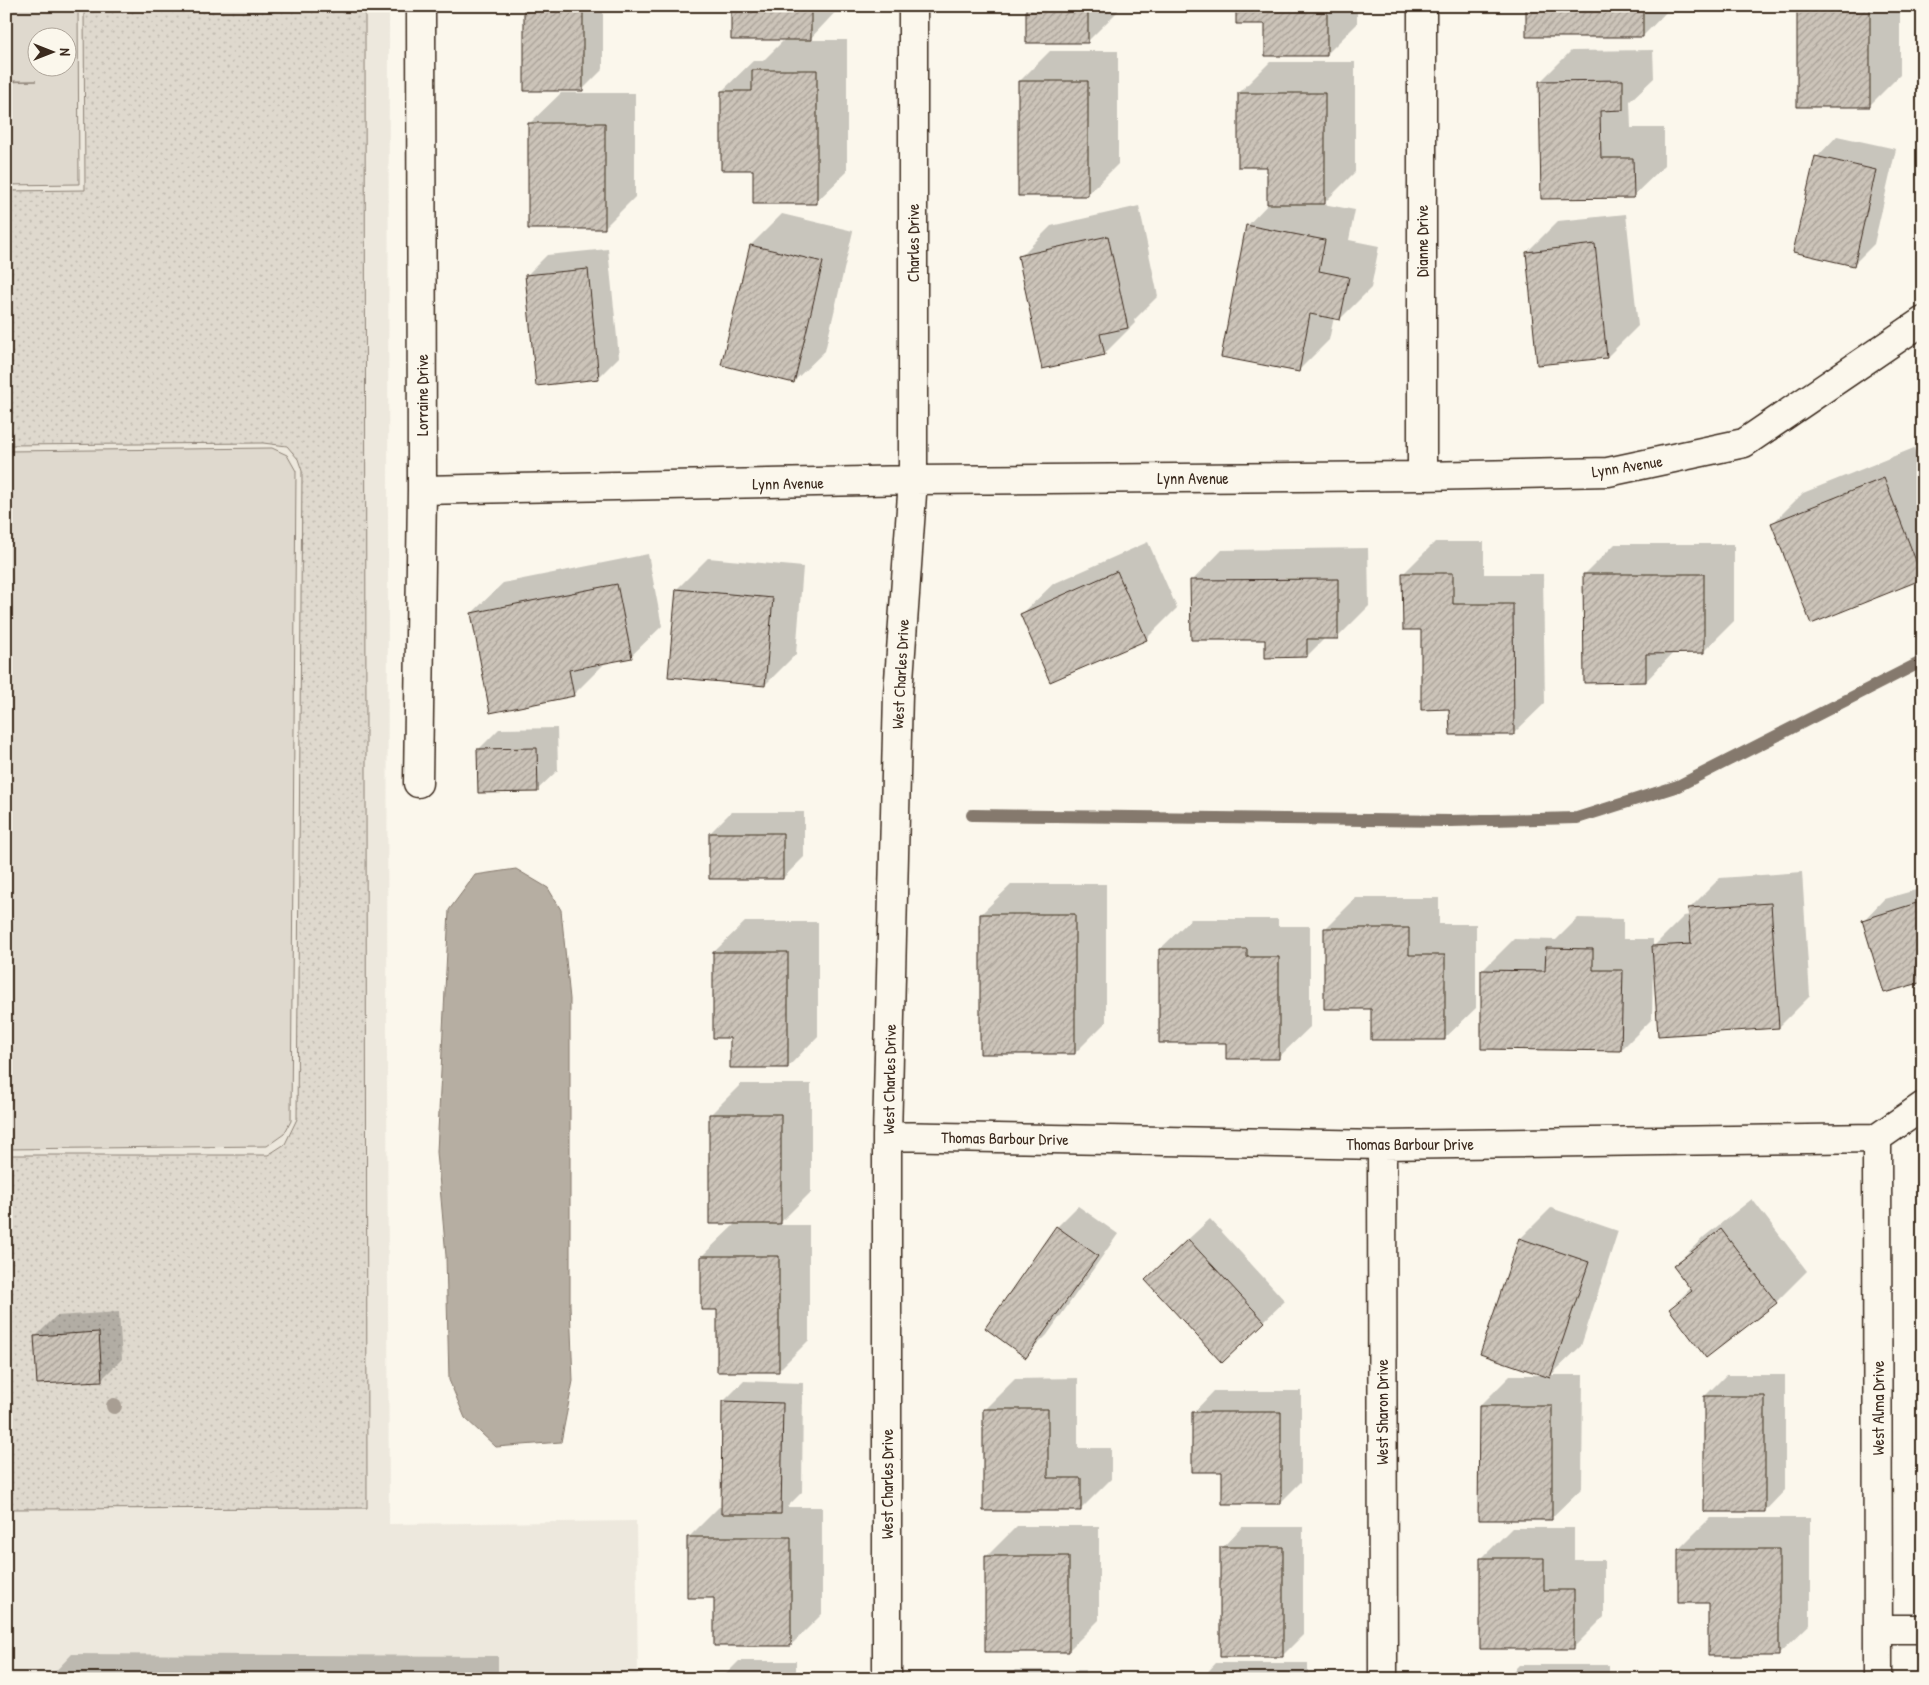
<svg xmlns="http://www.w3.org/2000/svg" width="1929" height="1685" viewBox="0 0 1929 1685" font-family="'Patrick Hand',sans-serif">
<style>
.built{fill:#ede8dd;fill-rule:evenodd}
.grass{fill:url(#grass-dots);stroke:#8d8276}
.garden{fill:#dfd9ce;stroke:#8d8276;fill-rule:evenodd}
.water{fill:#b6aea2;stroke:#85796d}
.shadow{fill:#0003}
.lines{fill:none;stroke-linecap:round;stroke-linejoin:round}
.stream{stroke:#85796d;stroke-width:12}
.building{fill:url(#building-hatch);stroke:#3b2a1e}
.minor-casing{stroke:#3b2a1e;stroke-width:31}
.minor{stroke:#fbf7ec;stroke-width:28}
.tree{fill:#a89e93}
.labels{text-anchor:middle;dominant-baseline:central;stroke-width:4;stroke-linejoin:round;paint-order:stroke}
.street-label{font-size:16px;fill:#3b2a1e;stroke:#fbf7ec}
</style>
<defs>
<pattern id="grass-dots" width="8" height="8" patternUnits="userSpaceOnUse" patternTransform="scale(1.25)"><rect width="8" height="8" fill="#dfd9ce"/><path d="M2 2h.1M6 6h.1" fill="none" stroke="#c0bab0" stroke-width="1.8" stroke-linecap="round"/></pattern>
<pattern id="building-hatch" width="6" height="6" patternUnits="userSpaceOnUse" patternTransform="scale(1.25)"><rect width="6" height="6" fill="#ccc4b9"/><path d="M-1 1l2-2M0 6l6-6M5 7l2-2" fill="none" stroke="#a79f96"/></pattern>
</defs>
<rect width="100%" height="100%" fill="#fbf7ec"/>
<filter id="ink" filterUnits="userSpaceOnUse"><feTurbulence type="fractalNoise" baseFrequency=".02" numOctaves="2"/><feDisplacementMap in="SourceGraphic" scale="10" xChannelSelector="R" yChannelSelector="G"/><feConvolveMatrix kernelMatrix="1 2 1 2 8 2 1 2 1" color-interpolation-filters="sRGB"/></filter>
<g filter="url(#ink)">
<path class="built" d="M6,6H389L387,1066L389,1524L636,1521L638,1679H6ZM38,38H68V68H38Z"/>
<path class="grass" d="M84,6H365L367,1508L6,1509V1155H268L285,1144L297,1119L302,471L298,459L287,446L263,443L6,445V191L85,190Z"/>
<path class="garden" d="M6,6H78L79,184L6,185V82L36,81H6ZM38,38H68V68H38Z
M272,448L287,455L296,471L291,1121L284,1134L267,1146L6,1149V451Z"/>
<path class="water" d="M516,869L548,888L561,910L570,999V1305L573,1381L561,1442L496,1447L465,1418L449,1380L446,1256L437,1152L449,910L475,875Z"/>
<path class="shadow" d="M525,6H603V69L582,90Z
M732,6H841L809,40H847V172L816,202L755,169L722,91L753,61H763L785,39Z
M1027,6H1118V11L1087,42Z
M1237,6H1357V24L1326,55Z
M1528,6H1672L1643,36Z
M1798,6H1900V75L1869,106Z
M1653,50L1654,78L1630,101L1631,128H1664V166L1633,196L1542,198L1540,82L1571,51Z
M1050,51H1118V164L1087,195L1019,82Z
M1270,62H1355V172L1323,204L1355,210L1349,240L1379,246L1371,288L1340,319L1334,317L1329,340L1298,371L1247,226L1270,202L1268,166L1239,93Z
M561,93H635V197L604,228L530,123Z
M1837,136L1896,149L1874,244L1853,265L1817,157Z
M1139,206L1158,296L1134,320L1135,323L1104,354L1020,257L1051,226Z
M782,214L853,231L825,351L794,381L723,364L751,245Z
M1626,214L1638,326L1607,357L1527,252L1558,221Z
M608,249L619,357L598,378L526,276L547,255Z
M1914,448L1923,469V578L1811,623L1772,524L1803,493Z
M1148,542L1177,608L1146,639L1022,614L1053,584Z
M1435,542H1484V574H1543L1545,703L1514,733L1451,708L1404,573Z
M1615,544H1734V621L1703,652H1674L1646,681L1584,575Z
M1368,548L1369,606L1338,637L1325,638L1307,656L1267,638L1192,581L1222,550Z
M648,554L662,626L631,656L604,662V664L573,695L472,613L503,583Z
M708,558L803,567L796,654L765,685L677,589Z
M557,728L558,770L537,790L478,750L499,729Z
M731,812H804V857L783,878L710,833Z
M1802,872L1810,996L1779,1027L1653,963L1652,1019L1621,1050L1483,970L1514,939L1556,940L1578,918L1623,919V939H1653V947L1684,916L1690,915V908L1720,878Z
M1012,884H1106V1022L1075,1053L981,914Z
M1923,888V980L1864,920L1884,899Z
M1356,898H1439V924H1476V1008L1445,1038L1372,1008L1325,929Z
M1191,919H1278V926H1310V1027L1279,1057L1227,1041L1160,949Z
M745,922H818V1036L788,1067L731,1037L714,952Z
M741,1084H811V1192L778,1225H809V1340L778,1371L718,1309L702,1256L736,1223L710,1115Z
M1752,1199L1807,1271L1776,1302L1706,1356L1670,1309L1691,1288L1674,1266L1705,1236Z
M1078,1206L1118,1234L1047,1335L1026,1356L987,1328L1057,1227Z
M1551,1208L1618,1231L1581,1346L1551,1375H1583L1582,1488L1551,1518L1480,1406L1511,1375H1546L1520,1239Z
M1210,1219L1285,1301L1222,1361L1167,1259Z
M119,1312L122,1359L101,1380L35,1337L56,1316Z
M1726,1375H1785V1490L1765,1511L1705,1396Z
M1078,1378V1448H1111V1479L1080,1510H984V1410L1015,1379Z
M744,1381L803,1383L802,1492L787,1507H822V1614L791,1645L715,1597L688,1538L719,1507H722L723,1402Z
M1214,1391H1301V1482L1280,1503L1224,1471L1194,1412Z
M1710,1518H1810V1624L1779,1654L1679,1549Z
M1017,1526H1099V1620L1068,1651L986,1557Z
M1242,1527H1303V1635L1282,1656L1222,1548Z
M1512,1528H1574V1560H1604V1617L1573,1648L1481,1559Z
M72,1654L498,1656V1679H48Z
M739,1661H796V1679H721Z
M1216,1663H1308V1679H1201Z
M1519,1665H1609V1679H1505Z
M1015,1670H1085V1679H1006Z"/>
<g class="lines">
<path class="stream" d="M972,815L1450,821L1577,818L1678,786L1923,661"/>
</g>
<path class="building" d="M524,6H583V91H524Z
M731,6H811V40H731Z
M1026,6H1088V43H1026Z
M1236,6H1327V56H1265V24H1236Z
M1526,6H1643V37H1526Z
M1797,6H1870V107H1797Z
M752,70H817V204H753V170H721V91H752Z
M1623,80V110L1600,111L1601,158H1633L1634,198L1541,199L1539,81Z
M1018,81H1088V196H1018Z
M1238,93H1325V204H1267V167H1238Z
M528,123H605V229H528Z
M1815,156L1876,170L1854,266L1793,252Z
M1246,225L1325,240L1319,271L1349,277L1340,320L1310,314L1299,372L1221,357Z
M1108,236L1128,328L1100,334L1105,355L1042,369L1018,256Z
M1595,244L1607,358L1537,365L1526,252Z
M750,245L823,262L794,383L721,365Z
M588,269L599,379L536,386L525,275Z
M1884,478L1923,579L1811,624L1771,523Z
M1117,571L1147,640L1050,682L1020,614Z
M1402,573H1453V604H1513L1514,735H1450L1449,709L1421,710V630H1403Z
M1583,574H1704V653L1646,654V682L1584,683Z
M1338,579V639H1307V657L1265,658V640H1191L1190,580Z
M617,584L632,658L569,670L574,696L490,713L471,613Z
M676,589L773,598L765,686L668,677Z
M537,748L538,792L478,793L477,749Z
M709,833H783V879H709Z
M1923,901V982L1884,993L1862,920Z
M1771,903L1779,1028L1658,1036L1652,946L1691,944L1688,908Z
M980,914H1075V1054H980Z
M1324,928H1409V955H1445V1040H1371V1009H1324Z
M1546,948L1593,949V970H1623L1621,1051L1481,1049V970L1545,971Z
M1159,949H1247V957H1279V1059H1226V1043H1159Z
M713,952H788V1068H730V1038H713Z
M709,1114H781V1224H709Z
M1056,1226L1098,1256L1026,1358L985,1328Z
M1721,1229L1777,1303L1706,1358L1669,1309L1692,1291L1673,1266Z
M1519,1238L1589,1262L1550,1378L1480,1354Z
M1188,1239L1265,1322L1222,1363L1145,1280Z
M701,1256H779V1372H717V1310H701Z
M99,1332L102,1381L37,1384L34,1336Z
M1704,1396H1765V1512H1704Z
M722,1401L783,1403L781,1514H721Z
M1479,1406H1552V1520H1478Z
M983,1409H1048V1478H1081V1511H983Z
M1192,1412H1281V1504H1222V1472H1192Z
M687,1537H791V1646H714V1598H687Z
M1220,1547H1283V1657H1220Z
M1678,1549H1779V1656H1708V1603H1678Z
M985,1556H1069V1652H985Z
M1480,1558H1544V1590H1574V1649H1480Z"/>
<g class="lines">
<defs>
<path id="minor" d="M1422,476V6
M422,490L913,480L1422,476L1608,472L1744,443L1923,321
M418,783L422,490L421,6
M887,1136L1382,1145L1877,1138L1923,1106
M1877,1138L1878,1679
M1382,1145L1383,1679
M1878,1629H1923
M887,1679V1136L898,694L913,480V6"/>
</defs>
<use href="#minor" class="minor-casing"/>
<use href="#minor" class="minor"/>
</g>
<circle class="tree" cx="114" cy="1406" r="8"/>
</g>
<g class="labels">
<g class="street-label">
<text transform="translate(1422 241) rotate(-90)">Dianne Drive</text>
<text transform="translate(913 243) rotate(-90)">Charles Drive</text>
<text transform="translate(422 395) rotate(-90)">Lorraine Drive</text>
<text transform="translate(1627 466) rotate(-9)">Lynn Avenue</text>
<text x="1193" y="478">Lynn Avenue</text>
<text transform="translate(788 483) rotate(-1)">Lynn Avenue</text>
<text transform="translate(900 674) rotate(-87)">West Charles Drive</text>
<text transform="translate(889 1079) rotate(-89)">West Charles Drive</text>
<text transform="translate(1005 1138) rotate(1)">Thomas Barbour Drive</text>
<text x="1410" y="1144">Thomas Barbour Drive</text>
<text transform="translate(1878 1408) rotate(-90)">West Alma Drive</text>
<text transform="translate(1382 1412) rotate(-90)">West Sharon Drive</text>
<text transform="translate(887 1484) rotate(-90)">West Charles Drive</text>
</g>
</g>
<rect width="1929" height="1685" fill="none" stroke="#fbf7ec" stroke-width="25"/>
<rect x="12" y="12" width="1904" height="1660" fill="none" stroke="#3b2a1e" stroke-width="2" filter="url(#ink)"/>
<g transform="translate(52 52) rotate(90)"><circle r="24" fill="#fbf7ec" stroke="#aea59a"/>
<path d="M0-4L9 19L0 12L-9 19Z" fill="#3b2a1e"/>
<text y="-8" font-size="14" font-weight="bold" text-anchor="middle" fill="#3b2a1e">N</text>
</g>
</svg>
